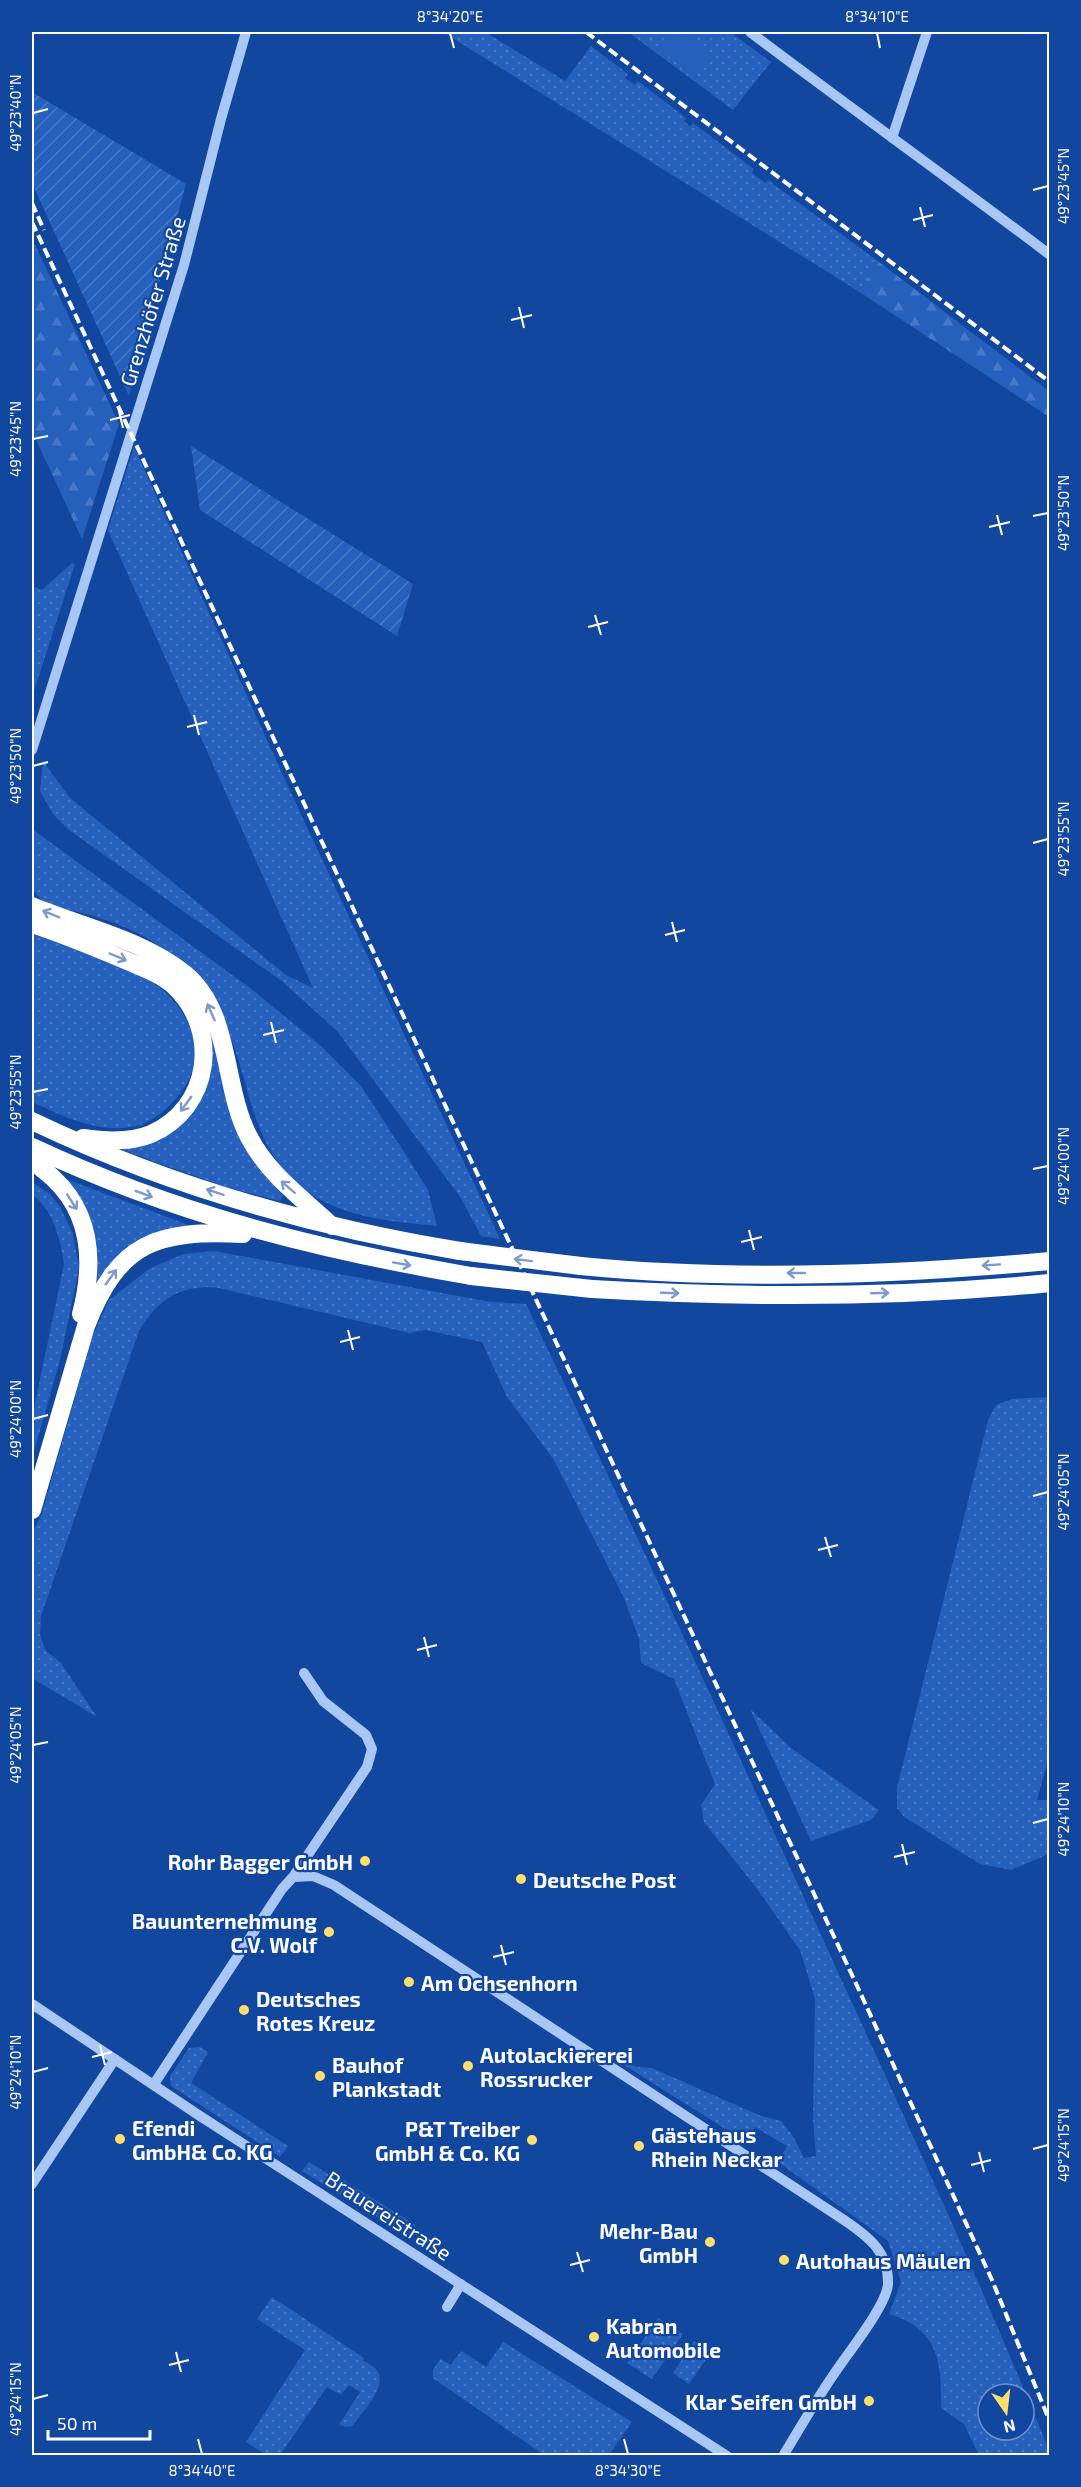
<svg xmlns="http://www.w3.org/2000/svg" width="1081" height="2487" viewBox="0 0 1081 2487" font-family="'Exo 2',sans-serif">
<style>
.grass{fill:url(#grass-dots);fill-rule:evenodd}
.forest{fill:url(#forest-firs)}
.garden{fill:url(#garden-furrows)}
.pitch{fill:#2560bd}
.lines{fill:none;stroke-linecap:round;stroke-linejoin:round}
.minor{stroke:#a9c7f5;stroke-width:10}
.highway{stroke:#fff;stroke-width:18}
.rail{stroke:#fff;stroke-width:4;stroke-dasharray:10 4.5;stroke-linecap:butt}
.highway-bridge{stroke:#fff;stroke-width:18}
.oneway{stroke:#7d9aca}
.ticks{fill:none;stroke:#fff;stroke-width:2}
.poi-dot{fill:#ffde6d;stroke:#12479f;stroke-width:2}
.labels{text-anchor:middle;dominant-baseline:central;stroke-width:4.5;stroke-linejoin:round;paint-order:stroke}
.street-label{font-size:21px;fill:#fff;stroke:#12479f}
.poi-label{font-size:21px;font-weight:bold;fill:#fff;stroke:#12479f;text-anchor:start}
.neatline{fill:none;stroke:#fff;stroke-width:2}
.ticks-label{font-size:15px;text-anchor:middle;fill:#fff}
</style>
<defs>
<pattern id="grass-dots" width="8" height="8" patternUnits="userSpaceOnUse" patternTransform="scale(1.5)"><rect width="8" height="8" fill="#2560bd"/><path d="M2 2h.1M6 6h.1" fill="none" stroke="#4678c7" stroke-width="1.8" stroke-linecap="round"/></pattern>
<pattern id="forest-firs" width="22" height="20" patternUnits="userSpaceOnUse" patternTransform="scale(1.5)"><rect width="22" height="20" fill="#2560bd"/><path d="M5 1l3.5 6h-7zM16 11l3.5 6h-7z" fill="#4678c7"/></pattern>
<pattern id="garden-furrows" width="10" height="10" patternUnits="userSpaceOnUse" patternTransform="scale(1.5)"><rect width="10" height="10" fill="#2560bd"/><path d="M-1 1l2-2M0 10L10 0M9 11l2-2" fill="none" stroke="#4678c7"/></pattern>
</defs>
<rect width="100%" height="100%" fill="#12479f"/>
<path class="grass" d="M443,32H485L565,81L591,46L628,74L625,78L635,85L638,81L686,118L684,121L690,126L693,123L754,169L752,173L765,183L768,180L879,262L858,291Z
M628,32H730L771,62L733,110Z
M134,447L291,793L500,1239L481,1236L461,1198L337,1031L283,982L69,830L53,814L40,791L43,761L70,798L286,975L313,988L108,530Z
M72,563L75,564L32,697V599L35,587L42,590Z
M32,829L250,988L321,1046L361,1086L406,1155L428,1190L437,1226C397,1222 346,1218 311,1194C251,1154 252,1087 227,1028C223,1018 174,958 164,950C143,932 109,920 82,913C71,910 58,908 47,903C41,901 35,893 32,888Z
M32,913C74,929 157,954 187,987C219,1024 217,1081 234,1124C246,1151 264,1174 283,1196L280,1201L226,1187L119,1149L120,1146C137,1143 153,1141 167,1131C219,1096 220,1020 174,980C141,952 73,934 32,918Z
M32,930C57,941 82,951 107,962C127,970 151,978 167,994C201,1028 206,1071 170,1105C160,1115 146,1125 131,1127C96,1133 63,1116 32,1102Z
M66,1179L186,1224L188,1227L95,1285Z
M32,1182L50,1194L60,1207L73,1234L79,1268L60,1360L32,1458V1418L64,1264C60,1237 54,1212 32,1194Z
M214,1251L491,1302L526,1304C633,1525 735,1747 837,1970C910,2129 983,2288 1049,2450V2455H979L964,2424L941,2408C942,2362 938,2328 889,2314L901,2282L888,2241L778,2162L787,2146L755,2127L746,2142L618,2061L638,2067L652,2068L761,2116L781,2121L793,2136L804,2158L816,2156L813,2120L815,1999L800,1950L755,1886L704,1822L701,1805L715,1784L674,1679L641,1663L639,1639L624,1598L554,1460L507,1397L482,1342L425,1330L410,1333L219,1288C181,1284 158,1299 139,1331L41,1616L40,1634L45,1650L61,1663L97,1717L32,1678V1533L41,1516L93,1335L109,1300L149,1269L183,1254ZM988,2394H1024V2430H988Z
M1049,1397L1050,1753L1037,1800H1049V1854L1011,1870L980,1864L904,1817L897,1808V1788L988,1420L996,1405L1012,1399Z
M750,1709L791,1748L879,1810L871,1820L811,1841Z
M200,2047L208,2052L191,2083L288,2146L280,2157L171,2086L170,2076L189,2048Z
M309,2162L336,2179L343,2180L416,2225L409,2237L302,2171Z
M272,2297L364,2358L363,2360C367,2363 375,2367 378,2372C387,2387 361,2414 352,2426L346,2427L339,2425L360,2392L349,2385L341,2395L327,2387L280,2455H266L246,2442L305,2350L257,2319Z
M658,2318L683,2334L652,2379L627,2363Z
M694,2341L711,2352L689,2384L673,2373Z
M503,2342L632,2422L609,2455H544L433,2378V2370L440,2359L451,2365L461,2351L486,2367Z"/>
<path class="forest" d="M32,238L119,424L82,539L32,431Z
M879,262L1049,391V417L858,291Z"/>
<path class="garden" d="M32,92L186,184L129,396L32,183Z
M191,446L413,584L397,636L200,510Z"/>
<path class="pitch" d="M674,32H680L710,54L694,75L660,50Z"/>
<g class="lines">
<path class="minor" d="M750,32C849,107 950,179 1050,255
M892,138L927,32
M32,750L184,265L221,119L246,32
M293,1877L367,1767L372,1749L366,1735L323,1701L304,1673
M32,2004L200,2116L727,2456
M154,2084L282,1889L293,1877L313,1876L334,1885L844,2220C869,2237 889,2252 888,2284C887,2305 847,2354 834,2374C816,2400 800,2428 783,2456
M32,2184L115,2059
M447,2307L461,2284"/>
<path class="highway" d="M32,906C82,927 142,939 185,974C232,1013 222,1086 249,1137C268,1174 302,1198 332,1226
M32,924C63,934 94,947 125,960C141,967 161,974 174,986C221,1030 211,1108 151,1134C130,1143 104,1141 83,1138
M32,1121C166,1185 313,1227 460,1251
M32,1147C175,1214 315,1249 471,1276
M32,1160C39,1167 47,1172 53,1178C93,1215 94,1265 81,1314
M581,1266C733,1281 898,1275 1050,1261
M592,1289C744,1298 897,1298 1050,1283
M32,1510L86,1326C119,1241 157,1230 243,1234"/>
<path class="rail" d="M586,32L1050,382
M32,203L44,230
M32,222L859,1990L992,2280L1050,2422"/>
<path class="highway-bridge" d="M460,1251L581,1266
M471,1276L592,1289"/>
</g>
<defs><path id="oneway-shaft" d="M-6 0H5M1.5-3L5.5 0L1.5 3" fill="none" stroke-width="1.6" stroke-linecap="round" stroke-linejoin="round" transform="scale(1.5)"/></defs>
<g class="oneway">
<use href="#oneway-shaft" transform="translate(51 914) rotate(-158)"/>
<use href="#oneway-shaft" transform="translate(118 957) rotate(23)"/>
<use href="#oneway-shaft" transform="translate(211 1012) rotate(-114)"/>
<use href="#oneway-shaft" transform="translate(186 1104) rotate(126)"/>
<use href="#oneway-shaft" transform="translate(288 1187) rotate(-139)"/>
<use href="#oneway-shaft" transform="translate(215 1192) rotate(-162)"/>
<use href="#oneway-shaft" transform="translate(144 1194) rotate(21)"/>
<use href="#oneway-shaft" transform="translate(72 1202) rotate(57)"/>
<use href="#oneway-shaft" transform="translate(523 1260) rotate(-173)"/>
<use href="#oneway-shaft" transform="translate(402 1264) rotate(10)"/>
<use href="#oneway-shaft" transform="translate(991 1265) rotate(176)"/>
<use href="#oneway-shaft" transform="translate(796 1273) rotate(-180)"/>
<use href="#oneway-shaft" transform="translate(111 1277) rotate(-54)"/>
<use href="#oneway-shaft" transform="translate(670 1293) rotate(2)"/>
<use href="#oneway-shaft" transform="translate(880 1293) rotate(-2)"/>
</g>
<path class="ticks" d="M450,33L454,48M877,33L880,48M33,113L48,109M1033,190L1048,186M920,207L925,227M913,220L933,215M519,307L524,328M511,320L532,315M118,407L123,428M110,420L130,415M33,439L48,436M997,515L1002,535M1033,516L1048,513M989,527L1010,522M595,615L601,635M588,627L608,622M194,715L199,735M187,727L207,722M33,766L48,762M1033,843L1048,839M672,922L677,942M665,935L685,930M271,1022L276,1043M263,1035L284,1030M33,1092L48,1089M1033,1169L1048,1166M749,1230L754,1250M741,1242L762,1237M348,1330L353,1350M340,1342L360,1337M33,1419L48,1415M1033,1496L1048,1492M825,1537L831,1557M818,1550L838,1545M424,1637L429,1657M417,1650L437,1645M33,1745L48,1742M1033,1823L1048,1819M902,1844L907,1865M894,1857L915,1852M501,1945L506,1965M493,1957L514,1952M100,2045L105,2065M92,2057L112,2052M33,2072L48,2068M1033,2149L1048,2145M979,2152L984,2172M971,2165L991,2160M577,2252L583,2272M570,2265L590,2260M176,2352L181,2372M169,2365L189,2360M33,2399L48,2395M198,2439L202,2454M624,2439L628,2454"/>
<g class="poi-dot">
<circle cx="365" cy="1861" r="6"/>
<circle cx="521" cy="1879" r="6"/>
<circle cx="329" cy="1932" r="6"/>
<circle cx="409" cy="1982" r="6"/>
<circle cx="244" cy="2010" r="6"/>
<circle cx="468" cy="2066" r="6"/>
<circle cx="320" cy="2076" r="6"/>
<circle cx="120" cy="2139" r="6"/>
<circle cx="532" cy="2140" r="6"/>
<circle cx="639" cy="2146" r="6"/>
<circle cx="710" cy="2242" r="6"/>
<circle cx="784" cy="2260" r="6"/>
<circle cx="594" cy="2337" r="6"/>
<circle cx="869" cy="2401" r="6"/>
</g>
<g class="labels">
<g class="street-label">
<text transform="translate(152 301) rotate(-73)">Grenzhöfer Straße</text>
<text transform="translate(389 2215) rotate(33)">Brauereistraße</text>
</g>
<g class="poi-label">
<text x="353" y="1861" text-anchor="end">Rohr Bagger GmbH</text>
<text x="533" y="1879">Deutsche Post</text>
<text x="317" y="1920" text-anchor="end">Bauunternehmung<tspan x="317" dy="24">C.V. Wolf</tspan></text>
<text x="421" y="1982">Am Ochsenhorn</text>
<text x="256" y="1998">Deutsches<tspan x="256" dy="24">Rotes Kreuz</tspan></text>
<text x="480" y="2054">Autolackiererei<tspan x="480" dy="24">Rossrucker</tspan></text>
<text x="332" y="2064">Bauhof<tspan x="332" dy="24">Plankstadt</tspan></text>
<text x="132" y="2127">Efendi<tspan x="132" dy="24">GmbH&amp; Co. KG</tspan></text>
<text x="520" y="2128" text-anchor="end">P&amp;T Treiber<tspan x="520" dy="24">GmbH &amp; Co. KG</tspan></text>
<text x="651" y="2134">Gästehaus<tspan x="651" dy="24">Rhein Neckar</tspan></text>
<text x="698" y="2230" text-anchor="end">Mehr-Bau<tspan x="698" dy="24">GmbH</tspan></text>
<text x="796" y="2260">Autohaus Mäulen</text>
<text x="606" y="2325">Kabran<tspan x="606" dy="24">Automobile</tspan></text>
<text x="857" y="2401" text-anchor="end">Klar Seifen GmbH</text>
</g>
</g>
<rect width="1081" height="2487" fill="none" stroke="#12479f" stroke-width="66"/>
<g transform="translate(1006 2412) rotate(166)"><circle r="28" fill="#12479f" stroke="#7191c5" stroke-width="1.5"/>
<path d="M0-4.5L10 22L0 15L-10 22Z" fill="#ffde6d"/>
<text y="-9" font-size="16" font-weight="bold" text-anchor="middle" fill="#ffffff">N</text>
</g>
<path d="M48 2430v9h102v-9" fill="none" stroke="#ffffff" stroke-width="3"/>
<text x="57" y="2430" font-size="18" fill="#ffffff" stroke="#12479f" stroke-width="4.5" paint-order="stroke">50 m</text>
<rect x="33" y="33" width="1015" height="2421" class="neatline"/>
<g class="ticks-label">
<text x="450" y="22">8°34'20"E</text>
<text x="877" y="22">8°34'10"E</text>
<text transform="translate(16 113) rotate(-90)" y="5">49°23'40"N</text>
<text transform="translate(1064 186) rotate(-90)" y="5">49°23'45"N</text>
<text transform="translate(16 439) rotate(-90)" y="5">49°23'45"N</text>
<text transform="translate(1064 513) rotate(-90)" y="5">49°23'50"N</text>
<text transform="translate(16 766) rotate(-90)" y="5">49°23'50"N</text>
<text transform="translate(1064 839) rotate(-90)" y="5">49°23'55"N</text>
<text transform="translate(16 1092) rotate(-90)" y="5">49°23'55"N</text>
<text transform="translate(1064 1166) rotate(-90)" y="5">49°24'00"N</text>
<text transform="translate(16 1419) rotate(-90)" y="5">49°24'00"N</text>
<text transform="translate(1064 1492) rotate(-90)" y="5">49°24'05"N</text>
<text transform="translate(16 1745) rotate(-90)" y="5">49°24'05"N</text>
<text transform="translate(1064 1819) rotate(-90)" y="5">49°24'10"N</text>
<text transform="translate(16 2072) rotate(-90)" y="5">49°24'10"N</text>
<text transform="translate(1064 2145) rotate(-90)" y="5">49°24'15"N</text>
<text transform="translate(16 2399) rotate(-90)" y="5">49°24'15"N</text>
<text x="202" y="2476">8°34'40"E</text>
<text x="628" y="2476">8°34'30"E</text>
</g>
</svg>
